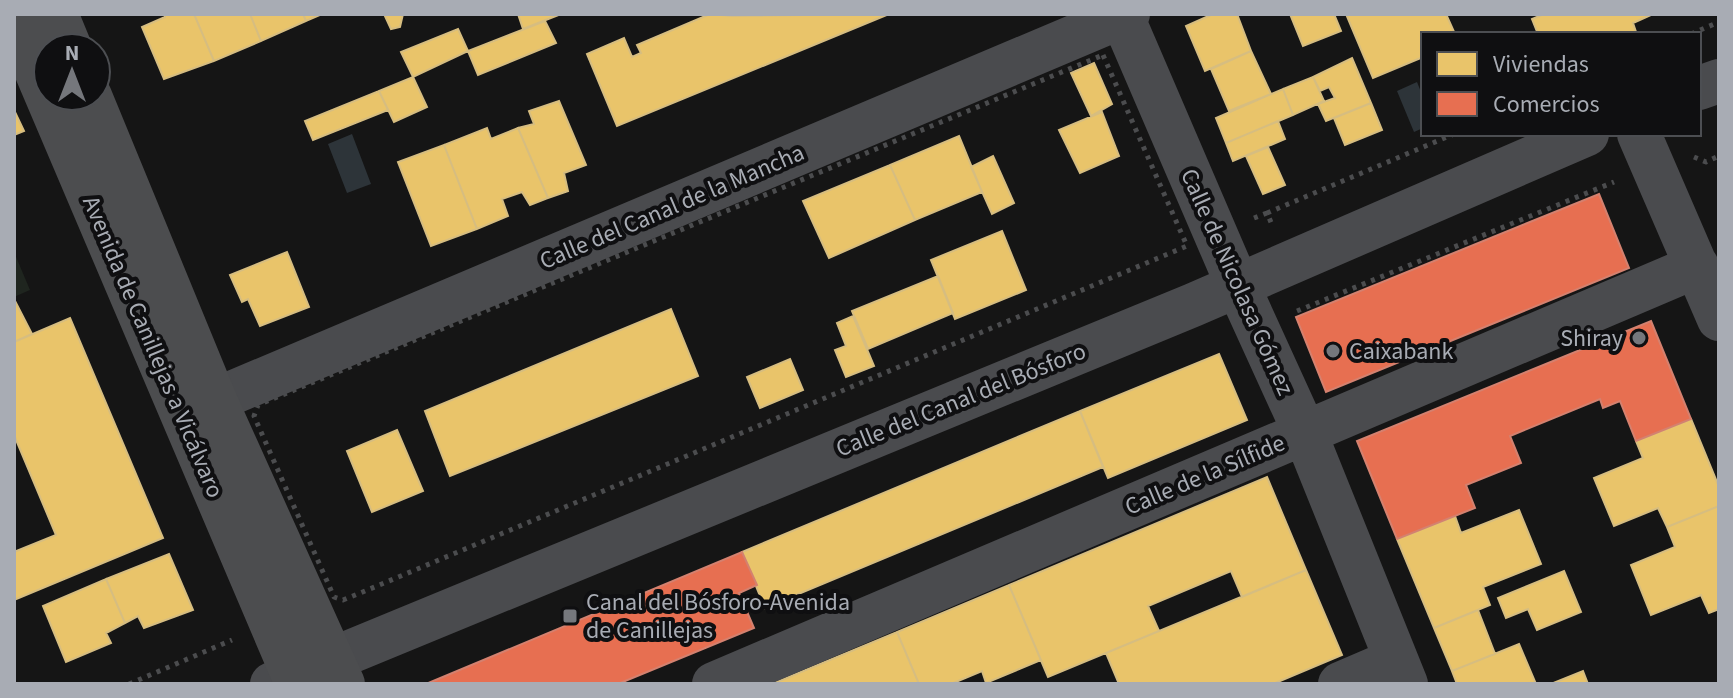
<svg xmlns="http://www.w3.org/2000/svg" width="1733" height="698" viewBox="0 0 1733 698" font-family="'Source Sans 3',sans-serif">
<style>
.green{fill:#1f251f}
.water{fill:#2d3439}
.homes{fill:#e9c46a;stroke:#d6bd80;stroke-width:2}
.shops{fill:#e76f51;stroke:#d4816f;stroke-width:2}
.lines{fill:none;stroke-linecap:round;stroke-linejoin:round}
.path{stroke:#4b4c4e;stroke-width:5;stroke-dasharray:4 6;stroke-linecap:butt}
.minor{stroke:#4a4b4e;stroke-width:44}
.major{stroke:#4c4d4f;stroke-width:44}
.poi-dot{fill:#75777c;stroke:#0f0f11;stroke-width:3}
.labels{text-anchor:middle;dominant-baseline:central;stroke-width:8;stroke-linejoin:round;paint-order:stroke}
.street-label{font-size:24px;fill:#a8acb4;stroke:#0f0f11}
.poi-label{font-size:24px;fill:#a8acb4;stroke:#0f0f11;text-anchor:start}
</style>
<rect width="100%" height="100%" fill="#151515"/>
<path class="green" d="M14,252L30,290L14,297Z"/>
<path class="water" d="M1417,82L1423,97V128L1414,132L1397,91Z
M352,134L371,184L347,193L328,144Z"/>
<path class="homes" d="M165,14H194L214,61L164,79L142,27L165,17Z
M194,14H250L261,41L214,61Z
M250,14H303L306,21L261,41Z
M303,14H322L306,21Z
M384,14H403L400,27L391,29Z
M518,14H561L523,29Z
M710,14L732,16L889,14L617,126L587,54L624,38L632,57L641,53L637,45Z
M1213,14H1237L1251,51L1205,71L1186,26Z
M1290,14H1334L1341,31L1303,46Z
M1346,14H1446L1455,34H1423V57L1373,78Z
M1544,14H1653L1633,23L1636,32L1631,34H1538L1532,19Z
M545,21L556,43L478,75L468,51Z
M458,29L468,51L413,77L401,52Z
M1251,51L1271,94L1229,111L1211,69Z
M1352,58L1371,103L1326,121L1318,104L1335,98L1329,87L1320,91L1313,77Z
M1094,63L1112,104L1091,116L1071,73Z
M413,77L427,107L394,122L379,91Z
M1313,77L1324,101L1293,115L1283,89Z
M1283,89L1293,115L1226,143L1216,118Z
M379,91L388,110L313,140L305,121Z
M559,101L586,165L564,173L568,191L548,198L518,128L534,124L529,111Z
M1371,103L1382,130L1345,145L1334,118Z
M14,110L24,131L14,135Z
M1102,112L1119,156L1080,173L1059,130Z
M1278,121L1285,139L1233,161L1226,143Z
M487,128L491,139L518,128L548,198L530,205L522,192L502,199L508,216L477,229L444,145Z
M959,136L982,192L915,220L890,165Z
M444,145L477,229L431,246L398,162Z
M1268,147L1285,185L1263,194L1246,156Z
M993,156L1014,203L992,214L971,167Z
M890,165L915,220L829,258L803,201Z
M1002,231L1026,290L955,319L931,260Z
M287,252L309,307L260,326L248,299L242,302L230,275Z
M938,276L953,313L868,349L852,311Z
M14,299L32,334L14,342Z
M671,309L698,376L450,476L425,411Z
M853,316L874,366L846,377L835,350L846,346L837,323Z
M70,318L163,538L14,600V552L56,535L14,435V342Z
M1219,354L1247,420L1108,478L1080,411Z
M790,359L803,390L760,408L747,377Z
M1080,411L1103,467L765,608L742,552Z
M1691,419L1719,487V506L1667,527L1658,508L1614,526L1594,478L1643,458L1636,441Z
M397,430L423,491L372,512L347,451Z
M1267,477L1306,570L1242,597L1231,571L1148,606L1159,631L1048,677L1009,585Z
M1719,506V609L1709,613L1701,595L1651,615L1631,565L1675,547L1667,527Z
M1519,510L1541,564L1483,587L1490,605L1434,628L1397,539L1455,516L1461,533Z
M169,554L193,610L144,628L138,616L125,623L106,579Z
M1306,570L1342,655L1273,684H1119L1106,653Z
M1564,571L1581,612L1537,630L1528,609L1506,618L1498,598Z
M106,579L125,623L106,633L111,643L66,662L43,606Z
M1009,585L1041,660L986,683L982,671L951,684H919L897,632Z
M1478,610L1495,654L1452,671L1434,628Z
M897,632L919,684H772Z
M1519,644L1536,684H1457L1452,671Z
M1583,671L1588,684H1551Z"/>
<path class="shops" d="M1599,194L1629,268L1326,392L1296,317Z
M1651,321L1691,419L1636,441L1620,401L1603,408L1600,399L1510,436L1521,463L1466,485L1475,508L1397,539L1357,441Z
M742,552L757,585L739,593L754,628L618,684H426Z"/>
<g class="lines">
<path class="path" d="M1691,34L1719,22
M1103,55L1187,246L365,591L343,600L334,597L254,416L258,405Z
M1694,157L1706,162L1719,156
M1267,213L1454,134
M1254,218L1267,213L1273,227
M1297,311L1614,182
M129,684L232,640"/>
<path class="minor" d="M1121,14L1238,286L1305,433L1406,684
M1699,88L1719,81
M1639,134L1719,319
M215,400L1128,14
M272,684L1193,305L1587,134
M714,684L1697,266
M1340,684L1396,660"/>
<path class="major" d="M56,14L70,48
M14,19L297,684
M90,96L215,400L343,684"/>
</g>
<g class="poi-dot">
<circle cx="1639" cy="338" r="8"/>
<circle cx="1333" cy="351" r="8"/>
<rect x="562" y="608" width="16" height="16" rx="4"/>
</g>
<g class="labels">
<g class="street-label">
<text transform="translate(672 207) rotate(-23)">Calle del Canal de la Mancha</text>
<text transform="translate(1237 282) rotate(66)">Calle de Nicolasa Gómez</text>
<text transform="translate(153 347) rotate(67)">Avenida de Canillejas a Vicálvaro</text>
<text transform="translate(961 400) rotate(-22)">Calle del Canal del Bósforo</text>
<text transform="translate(1205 475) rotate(-23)">Calle de la Sílfide</text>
</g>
<g class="poi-label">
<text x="1623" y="338" text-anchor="end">Shiray</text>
<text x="1349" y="351">Caixabank</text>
<text x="586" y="602">Canal del Bósforo-Avenida<tspan x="586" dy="28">de Canillejas</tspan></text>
</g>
</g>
<rect width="1733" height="698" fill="none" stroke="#a8acb4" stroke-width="32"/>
<rect x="1421" y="32" width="280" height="104" fill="#0f0f11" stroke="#4c4e52" stroke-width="2"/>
<rect x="1437" y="52" width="40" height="24" fill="#e9c46a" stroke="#4c4e52" stroke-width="2"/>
<text x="1493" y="72" font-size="24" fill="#a8acb4">Viviendas</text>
<rect x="1437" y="92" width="40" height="24" fill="#e76f51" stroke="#4c4e52" stroke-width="2"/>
<text x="1493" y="112" font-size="24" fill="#a8acb4">Comercios</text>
<g transform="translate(72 72)"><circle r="38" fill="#0f0f11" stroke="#4c4e52" stroke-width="2"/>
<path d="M0-6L14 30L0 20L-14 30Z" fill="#75777c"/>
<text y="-12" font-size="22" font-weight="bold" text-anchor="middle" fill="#a8acb4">N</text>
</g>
</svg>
